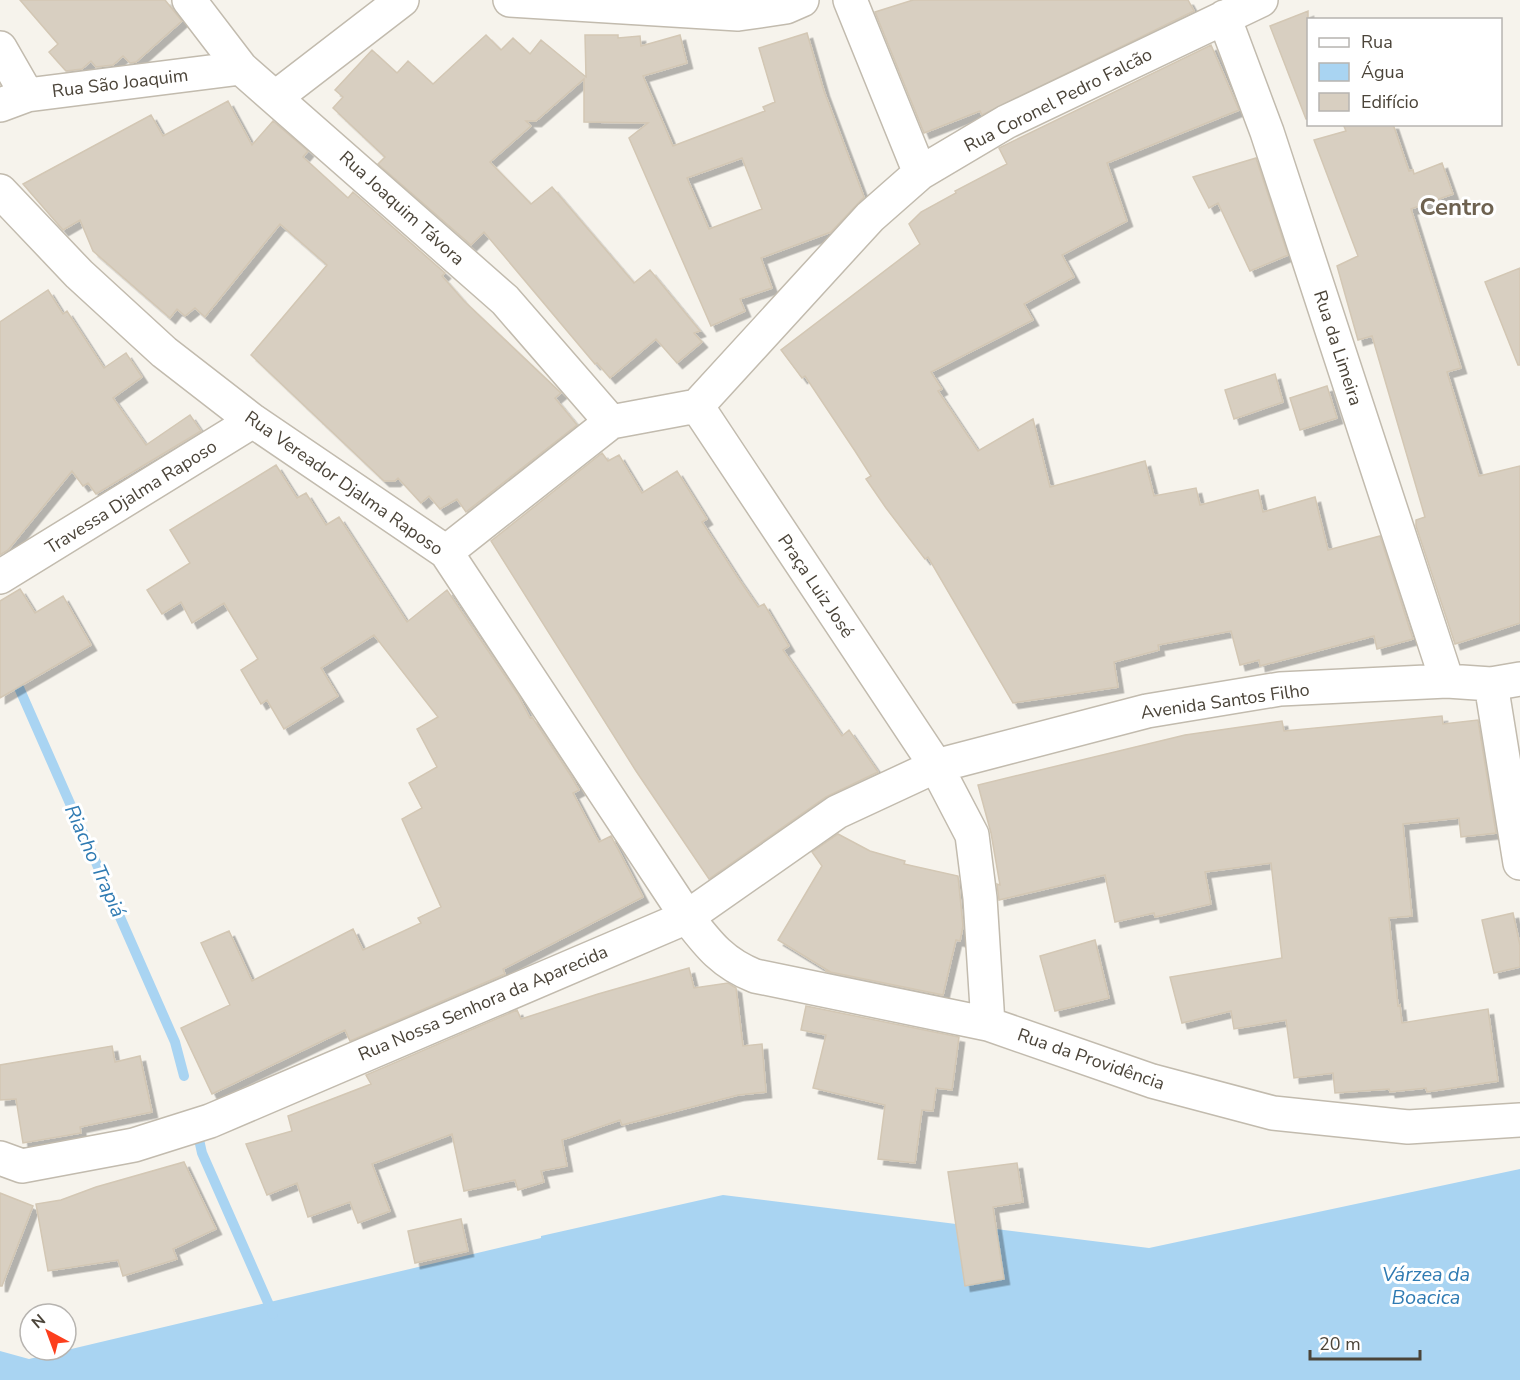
<svg xmlns="http://www.w3.org/2000/svg" width="1520" height="1380" viewBox="0 0 1520 1380" font-family="'Nunito Sans',sans-serif">
<style>
.water{fill:#a9d4f2}
.lines{fill:none;stroke-linecap:round;stroke-linejoin:round}
.stream{stroke:#a9d4f2;stroke-width:10}
.building{fill:#d8cfc1;stroke:#d3c7b4;stroke-width:1.5;fill-rule:evenodd;filter:url(#shadow)}
.minor-casing{stroke:#c2bbae;stroke-width:36}
.minor{stroke:#fff;stroke-width:33}
.labels{text-anchor:middle;dominant-baseline:central;stroke-width:6;stroke-linejoin:round;paint-order:stroke}
.street-label{font-size:18px;fill:#4b4439;stroke:#fff}
.water-label{font-size:20px;font-style:italic;fill:#2e7ab2;stroke:#fff}
.district-label{font-size:24px;font-weight:bold;fill:#6e6250;stroke:#fff}
</style>
<defs>
<filter id="shadow"><feDropShadow dx="5.5" dy="5.5" stdDeviation="0" flood-color="#0004"/></filter>
</defs>
<rect width="100%" height="100%" fill="#f6f3ec"/>
<path class="water" d="M1520,1169V1380H0V1351L29,1359L541,1238V1236L723,1195L1149,1248Z"/>
<g class="lines">
<path class="stream" d="M13,674L175,1042L184,1076
M198,1135L202,1153L273,1314"/>
</g>
<path class="building" d="M20,0H165L182,21L136,62L130,63L123,56L113,65L96,67L91,61L82,69L66,71L49,52L58,44Z
M913,0H1188L1194,11L982,115L980,111L924,133L875,12Z
M1308,11V119H1306L1270,26Z
M807,33L824,91L864,197L831,232L761,258L772,288L740,299L745,311L711,326L629,138L648,123L584,122V79L536,121H526L531,126L490,162L531,204L552,187L634,283L650,270L700,331L694,333L702,342L677,363L656,339L610,378L597,363L595,364L484,232L471,245L378,164L385,157L333,108L343,97L335,90L372,50L397,73L408,61L433,84L486,35L501,50L513,38L530,54L541,40L586,77L585,35H618V38L640,36L641,46L680,35L687,63L643,76L673,146L765,111L763,107L775,102L759,48ZM742,158L762,209L709,229L687,178Z
M1211,45L1239,110L1107,163L1127,221L1062,255L1074,277L1024,304L1033,320L931,372L942,389L938,391L978,451L1033,419L1050,487L1145,461L1154,496L1196,488L1200,505L1258,490L1263,512L1315,497L1328,550L1380,536L1413,639L1377,649L1374,636L1260,666L1259,660L1240,665L1231,631L1158,645L1159,650L1114,662L1118,687L1013,703L928,557L925,559L886,508L866,479L871,476L855,451L805,376L802,378L781,350L920,244L909,224L921,212L956,193L955,191L1007,164L999,148Z
M228,101L252,145L273,121L308,151L303,157L348,198L353,192L445,273L442,276L464,301L561,393L555,398L577,425L466,512L457,499L440,509L429,496L421,503L398,478L395,481H384L251,355L327,265L280,224L205,317L195,308L185,316L177,309L170,318L93,251L80,220L63,230L23,184L151,115L163,136Z
M1343,124H1393L1409,171L1413,170L1414,174L1442,163L1453,194L1411,209L1461,368L1447,372L1479,476L1520,466V623L1455,644L1416,526V520L1425,517L1372,336L1358,340L1337,266L1358,256L1314,140L1346,131Z
M1256,158L1288,255L1250,271L1218,203L1209,208L1193,177Z
M1520,268V365H1518L1485,282Z
M48,290L63,314L67,311L104,368L126,353L142,377L113,398L146,445L190,415L201,431L96,494L88,483L83,486L72,471L8,550L0,555V322Z
M1275,374L1283,402L1234,419L1225,390Z
M1327,386L1337,418L1300,430L1290,398Z
M602,453L608,461L619,455L642,493L677,471L707,519L702,522L738,578L758,607L764,604L789,646L783,650L842,736L849,730L878,772L826,797L709,879L636,771L491,541Z
M276,465L297,498L306,493L326,525L339,517L407,622L447,590L518,695L530,718L532,717L571,776L579,790L573,793L599,842L611,836L643,897L503,969L505,974L350,1041L345,1030L212,1094L181,1028L230,1005L201,943L229,931L252,981L353,929L363,950L421,923L418,918L441,907L402,819L422,808L409,783L437,767L417,729L438,717L374,635L321,668L338,696L284,729L267,700L261,704L241,670L258,659L224,603L192,623L181,602L162,614L147,590L190,563L170,530Z
M20,589L35,613L63,596L91,645L0,698V601Z
M1442,716L1443,724L1478,720L1496,833L1461,837L1459,818L1403,824L1412,916L1389,918L1398,1006L1400,1005L1402,1023L1488,1009L1498,1081L1427,1092L1426,1088L1390,1092L1389,1089L1335,1093L1333,1073L1294,1078L1286,1020L1234,1029L1231,1011L1182,1023L1170,977L1282,958L1271,863L1205,872L1211,904L1155,917L1154,913L1115,922L1105,875L999,900L997,884L1000,885L991,833L978,785L1185,735L1282,721L1284,731Z
M838,834L870,851L905,861L904,864L958,876L963,926L960,941L956,940L943,995L825,971H829L778,940L822,866L812,852Z
M1513,913L1520,945V967L1494,973L1482,920Z
M1095,940L1109,998L1055,1011L1040,956Z
M689,968L694,988L728,983L736,988L743,1046L762,1044L766,1092L738,1095L622,1125L620,1120L562,1140L567,1166L541,1171L544,1182L518,1190L515,1180L464,1191L452,1134L372,1164L390,1211L358,1223L350,1202L308,1217L297,1183L267,1195L246,1144L292,1131L288,1116L371,1084L366,1075L517,1010L521,1019L598,994Z
M806,1006L959,1037L952,1090L936,1088L933,1111L922,1110L915,1163L878,1159L885,1105L813,1088L826,1035L801,1030Z
M112,1046L115,1062L140,1056L152,1112L80,1127L81,1133L23,1143L16,1099L0,1100V1065Z
M184,1162L216,1229L173,1249L177,1259L123,1276L118,1260L48,1271L36,1204L61,1200L96,1187Z
M1017,1163L1023,1202L993,1207L1004,1279L965,1286L948,1172Z
M0,1193L33,1206L2,1286H0Z
M461,1219L468,1251L415,1263L408,1231Z"/>
<g class="lines">
<defs>
<path id="minor" d="M189,0L241,68L505,300L611,422
M510,0L738,14L786,7L802,0
M850,0L920,173
M1224,17L1267,132L1447,681
M0,48L27,95
M276,97L402,0
M0,105L27,95L241,68
M0,191L79,274L164,352L253,421L446,552L687,917C708,944 722,963 755,976L988,1024L1152,1081L1273,1113L1408,1127L1520,1120
M697,406L870,217L920,173L1006,122L1261,0
M697,406L936,766L972,835L980,898L988,1024
M446,552L611,422L697,406
M0,577L253,421
M1491,684L1520,863
M0,1158L22,1166L134,1145L210,1121L687,917L837,812L936,766L1147,711L1280,689L1447,681L1491,684L1520,679"/>
</defs>
<use href="#minor" class="minor-casing"/>
<use href="#minor" class="minor"/>
</g>
<g class="labels">
<g class="street-label">
<text transform="translate(120 83) rotate(-7)">Rua São Joaquim</text>
<text transform="translate(1058 100) rotate(-27)">Rua Coronel Pedro Falcão</text>
<text transform="translate(402 208) rotate(42)">Rua Joaquim Távora</text>
<text transform="translate(1338 348) rotate(72)">Rua da Limeira</text>
<text transform="translate(344 483) rotate(35)">Rua Vereador Djalma Raposo</text>
<text transform="translate(131 497) rotate(-32)">Travessa Djalma Raposo</text>
<text transform="translate(816 586) rotate(56)">Praça Luiz José</text>
<text transform="translate(1225 701) rotate(-8)">Avenida Santos Filho</text>
<text transform="translate(483 1003) rotate(-23)">Rua Nossa Senhora da Aparecida</text>
<text transform="translate(1091 1059) rotate(19)">Rua da Providência</text>
</g>
<g class="water-label">
<text transform="translate(95 861) rotate(66)">Riacho Trapiá</text>
<text x="1426" y="1274">Várzea da<tspan x="1426" dy="23">Boacica</tspan></text>
</g>
<g class="district-label">
<text x="1457" y="207">Centro</text>
</g>
</g>
<rect x="1307" y="18" width="195" height="108" fill="#ffffff" stroke="#b7b4b0" stroke-width="1.5"/>
<rect x="1319" y="38" width="30" height="9" fill="#ffffff" stroke="#b7b4b0" stroke-width="1.5"/>
<text x="1361" y="48" font-size="18" fill="#4b4439">Rua</text>
<rect x="1319" y="63" width="30" height="18" fill="#a9d4f2" stroke="#b7b4b0" stroke-width="1.5"/>
<text x="1361" y="78" font-size="18" fill="#4b4439">Água</text>
<rect x="1319" y="93" width="30" height="18" fill="#d8cfc1" stroke="#b7b4b0" stroke-width="1.5"/>
<text x="1361" y="108" font-size="18" fill="#4b4439">Edifício</text>
<g transform="translate(48 1332) rotate(319)"><circle r="28" fill="#ffffff" stroke="#b7b4b0" stroke-width="1.5"/>
<path d="M0-4.5L10 22L0 15L-10 22Z" fill="#fc3f1d"/>
<text y="-9" font-size="16" font-weight="bold" text-anchor="middle" fill="#4b4439">N</text>
</g>
<path d="M1310 1350v9h110v-9" fill="none" stroke="#4b4439" stroke-width="3"/>
<text x="1319" y="1350" font-size="18" fill="#4b4439" stroke="#ffffff" stroke-width="4.5" paint-order="stroke">20 m</text>
</svg>
